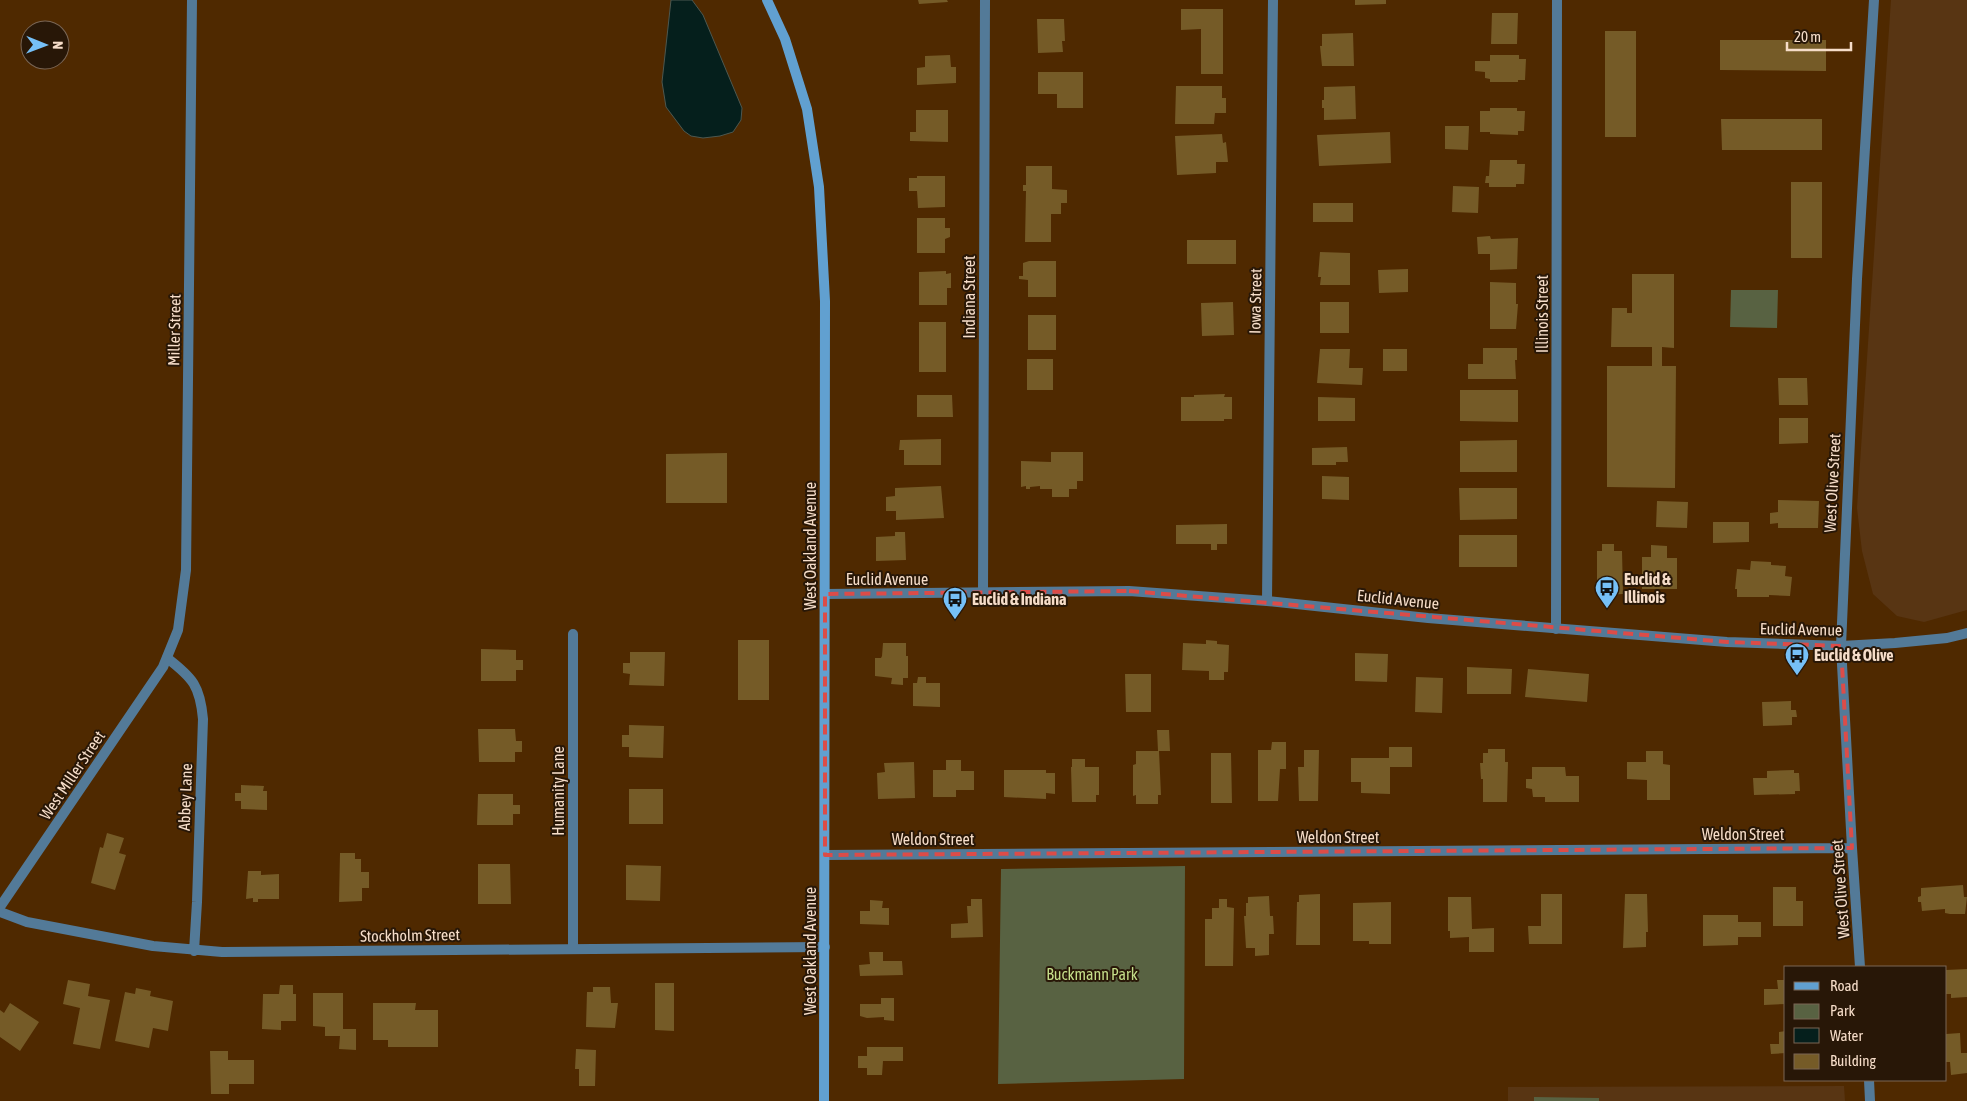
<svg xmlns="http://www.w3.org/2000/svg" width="1967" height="1101" viewBox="0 0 1967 1101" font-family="'Asap Condensed',sans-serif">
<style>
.built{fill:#583513}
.green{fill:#586242}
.water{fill:#051f1c;stroke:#4d5850}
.building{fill:#755b27}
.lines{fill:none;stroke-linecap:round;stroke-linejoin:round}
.minor{stroke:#537a98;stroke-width:10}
.tertiary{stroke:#537a98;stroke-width:10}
.secondary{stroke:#61a0d0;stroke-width:10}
.marked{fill:none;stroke:#dc4c48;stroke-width:4;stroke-dasharray:10 6;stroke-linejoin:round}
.labels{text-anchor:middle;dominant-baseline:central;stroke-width:4;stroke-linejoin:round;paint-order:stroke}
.street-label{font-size:16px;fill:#f6ddc9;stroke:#281707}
.poi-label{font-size:16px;font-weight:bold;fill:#f6ddc9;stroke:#281707;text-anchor:start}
.park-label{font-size:16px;fill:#c4dd89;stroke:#281707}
</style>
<rect width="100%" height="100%" fill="#4f2900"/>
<path class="built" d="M1891,0H1967V610L1924,622L1897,616L1873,594L1862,551L1857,508Z
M1844,1086L1845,1101H1508V1087Z"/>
<path class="green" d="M1731,290H1778L1777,328L1730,327Z
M1185,866L1184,1079L998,1084L1001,869Z
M1534,1097L1599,1098V1101H1534Z"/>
<path class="water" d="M671,0H692L703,15L742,108L741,120L733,132L720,136L703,138L691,136L684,131L666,107L662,82Z"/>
<path class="building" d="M918,0H947L948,2L919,4Z
M1355,0H1386V4L1355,5Z
M1181,9H1223V74H1201V29L1181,30Z
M1492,13H1518L1517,44H1491Z
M1037,19H1064L1065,41H1062L1063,52L1038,53Z
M1605,31H1636V137H1605Z
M1353,33L1354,66H1322L1320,46H1322V34Z
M1720,40H1826V71L1720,70Z
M950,55L951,67H956V83L917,85V68L925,67V56Z
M1490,55H1519V59H1526L1525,80H1518V82H1490V79L1485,78V72L1475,71V61H1490Z
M1038,72H1083V108H1057V94H1038Z
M1176,86H1222V98H1226V113H1215L1214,124H1175Z
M1355,86L1356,119L1324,120V108H1322V100H1324V87Z
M1490,108H1517V111H1525L1524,131H1518V135L1490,134V132H1480V111H1490Z
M916,110H948V142L910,141V132H916Z
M1721,119H1822V150H1722Z
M1445,126H1469L1468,150L1445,149Z
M1390,132L1391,163L1319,166L1317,135Z
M1222,134L1223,143L1226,142L1228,162H1216V173L1177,175L1175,136Z
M1490,160H1517V164H1525L1524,184H1516V187H1489V183H1485L1486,176H1489Z
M1026,166H1052V189L1067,190V203H1061V214H1051V242H1025L1026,191H1023V185H1026Z
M917,176H945V207L918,208L917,191H909V178H917Z
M1791,182H1822V258H1791Z
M1453,186L1479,187L1478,213L1452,212Z
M1313,203H1353V222H1313Z
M917,218H945V228H950V237L945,239V253H917Z
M1490,236L1491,239L1518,238L1517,269L1490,270V254H1478L1477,237Z
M1187,240H1236V264H1187Z
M1320,252L1350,253V285H1320L1321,277H1318Z
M1029,261H1056V297H1028V280L1019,279V276H1023V263Z
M1408,269V292L1379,293L1378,270Z
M946,271V274L951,273V288H947V305H919V272Z
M1632,274H1674V348L1662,347V366H1676L1675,488L1607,487V366H1652V347H1611L1612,308H1627V313H1632Z
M1490,282L1516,283V304H1518L1516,329H1490Z
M1233,302L1234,335L1202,336L1201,303Z
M1320,302H1349V333H1320Z
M1028,315H1056V350H1028Z
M919,322H946V372H919Z
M1483,348H1517V360H1515L1516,379H1468V364H1483Z
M1320,349H1350L1349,368H1363L1362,385L1317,383Z
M1383,349H1407V371H1383Z
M1027,359H1053V390H1027Z
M1778,378H1807L1808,405H1779Z
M1460,390H1518V422L1460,421Z
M1225,394L1224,397H1232V419H1224V421H1181V397H1194V395Z
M917,395H952L953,417H917Z
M1318,397L1355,398V421H1318Z
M1779,418H1808V443L1779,444Z
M941,439V465H904V450H899L900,440Z
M1517,440V472H1460V441Z
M1347,447L1348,462H1336V465H1312V448Z
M1051,452H1083V481H1077V489H1069V497H1052V489H1040V486L1030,487V489H1026V486L1021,487V461L1051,462Z
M727,453V503H666V454Z
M1322,476L1349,477V500L1322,499Z
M941,486L944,518L896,520V511H886V497L895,496V488Z
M1459,488H1517V519L1460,520Z
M1778,500L1819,501L1818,528H1778V523L1770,524V513L1778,512Z
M1657,501L1688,502L1687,528L1656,527Z
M1713,522H1749V542L1713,543Z
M1227,524V544H1217V550H1211V544H1176V525Z
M895,532H905L906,560L876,561V537L895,536Z
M1459,535H1517V567H1459Z
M1602,544H1614V551H1622L1623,594L1604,595L1603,587L1597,588V551H1602Z
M1651,545L1667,546V558H1677V589H1642V557H1651Z
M1751,561L1771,562V565L1786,566L1785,576L1792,577L1790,596L1769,595V597H1737V589H1735L1737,569L1750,570Z
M738,640H769V700H738Z
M1206,640L1217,641V644L1229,645L1228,672H1224V680H1209V671L1182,670L1183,643L1206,644Z
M883,643H906V656H908V678H903V685L891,684L892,678L875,676V658H881L882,656Z
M481,649L516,650V660H523V670H516V681H481Z
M630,652H665L664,686L629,685L630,674L623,673V663H630Z
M1355,653L1388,654L1387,682L1355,681Z
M1467,667L1512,669L1511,694H1467Z
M1528,669L1589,674L1587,702L1525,697Z
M1125,674H1151V712H1126Z
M918,677H926V683H940V707L913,706V683H917Z
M1416,677L1443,678L1442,713L1415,712Z
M1791,701V710H1796L1797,717H1792V725L1763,726L1762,702Z
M629,725L664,726L663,758L629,757V747H622V735H629Z
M478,729H515L516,741H522V752H515V762H479Z
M1157,730H1169L1170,751H1159L1161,795H1158V804H1136V795L1133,796V765L1136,764V751H1158Z
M1272,742H1286V769H1280L1278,801H1258V750H1271Z
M1389,747H1412V767H1390V794L1361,793V782H1351V758H1389Z
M1488,749H1505V762H1508L1507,802H1483V779H1481L1480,763H1483V753H1488Z
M1304,750H1319L1318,801H1299L1298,767H1304Z
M1646,751H1663V764L1670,765V800H1647V780L1627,779V762H1646Z
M1211,753H1231L1232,803H1211Z
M1072,759H1085V767H1099V795H1096V802H1072L1071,767H1072Z
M946,760H961V771H974V790H956V797H933V770H946Z
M914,762L915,798L878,799L877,773L885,772L884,763Z
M1532,767H1565L1566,776H1579V802H1545V797H1533L1532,789L1526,788V779H1532Z
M1004,770H1046V773H1055V794L1046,793V799L1004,797Z
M1794,770V773H1799L1800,791H1795V794L1754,795L1753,778H1767V771Z
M241,785L264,786L263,791H267V810L241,809V801H235V793H241Z
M629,789H663V824H629Z
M478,794H513V805H520V814H513V825H477Z
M107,833L124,838L119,853L126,855L115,890L91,883L100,847L103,848Z
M340,853H355V859H361V872H369V888H362V901L339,902Z
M478,864H510L511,904H478Z
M626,865L661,866L660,901L626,900Z
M248,871H261V875L279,874V899H258V902H253V898L246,899Z
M1963,885L1964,897H1967L1965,914H1950L1945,913V909L1922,911L1921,902H1918V897L1921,896V888Z
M1773,887H1796V901H1803V926H1773Z
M1320,894V945H1296L1297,902H1299V895Z
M1541,894H1562V944H1529L1528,926H1541Z
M1625,894H1647L1648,932H1646V947L1623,948Z
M1269,896L1270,916H1273L1274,934H1269V955L1255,956V948H1246L1244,916H1246V903H1248V897Z
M1448,897H1471L1472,929L1494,928V952H1469V937L1450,938V931H1448Z
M971,899H982L983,937L951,938V924L968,923L967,906H971Z
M1219,899H1227V907L1234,908L1233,966H1205V919H1212V908H1219Z
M870,900L883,901L882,908H889V925L860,924V911H870Z
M1391,902V944H1369V941H1353V903Z
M1703,915H1738V922H1761V937H1738V945L1703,946Z
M869,952H883V961H902L903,975L860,976L859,965L870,964Z
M1967,969V997L1951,998V994H1946V970Z
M68,980L90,984L88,996L110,1000L100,1049L73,1044L80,1008L63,1004Z
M1777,980H1786V1004L1764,1005V989H1778Z
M655,983H674V1031L655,1030Z
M280,985H293V994H296V1021H281V1030L262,1029L263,994H279Z
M593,987H610L611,1003H618L615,1028L586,1027L587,992H593Z
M136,988L151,991L150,996L173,1001L168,1031L153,1028L149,1048L115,1041L125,992L135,994Z
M313,993H343V1029H356V1050L339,1049L340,1036H325V1027L313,1026Z
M881,998H894V1021L884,1020V1017L867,1018L860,1016V1004H881Z
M10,1003L39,1022L20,1051L0,1037V1010L4,1013Z
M373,1003H416L415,1010H438V1047H388V1040H373Z
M1786,1031V1053L1771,1054L1770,1044H1779V1032Z
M1960,1033L1961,1053H1967V1073L1951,1075L1950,1062H1946V1034Z
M867,1047H903V1061H883L882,1075H867V1068H858V1056H867Z
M576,1049L596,1050L595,1086H579V1069H575Z
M210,1051H228V1060H254V1084H229V1094H211Z"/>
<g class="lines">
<path class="minor" d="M983,594L985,0
M1267,601L1273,0
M1556,629L1557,0
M573,634V949
M167,658C193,678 200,686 203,719L197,902L194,951
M825,855L1852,848
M0,912L27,922L153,946L222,952L825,947
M1860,967L1852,848L1841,646L1857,279L1874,0
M1869,1080L1870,1101"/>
<path class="tertiary" d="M825,594L1129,591L1267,601L1428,618L1727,642L1841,646L1895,643L1947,638L1967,633
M0,907L163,667L178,630L186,570L192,0"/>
<path class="secondary" d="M767,0L785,39L807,109L819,187L825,301L824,1101"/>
</g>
<path class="marked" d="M1129,591L1727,642L1841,646L1852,848L825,855V594Z"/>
<defs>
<symbol id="bus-pin" viewBox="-11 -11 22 30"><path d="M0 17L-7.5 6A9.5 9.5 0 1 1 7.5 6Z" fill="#76c0f7" stroke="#281707"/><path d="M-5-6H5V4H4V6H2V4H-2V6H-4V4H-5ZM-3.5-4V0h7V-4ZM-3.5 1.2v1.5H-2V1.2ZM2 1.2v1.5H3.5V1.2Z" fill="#111"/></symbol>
</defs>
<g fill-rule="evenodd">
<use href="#bus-pin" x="1593" y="574" width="28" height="38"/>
<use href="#bus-pin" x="941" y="585" width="28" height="38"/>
<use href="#bus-pin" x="1783" y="641" width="28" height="38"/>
</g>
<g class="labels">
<g class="street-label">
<text transform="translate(969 297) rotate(-90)">Indiana Street</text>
<text transform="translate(1255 301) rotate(-89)">Iowa Street</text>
<text transform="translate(1542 314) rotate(-90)">Illinois Street</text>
<text transform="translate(174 330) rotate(-89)">Miller Street</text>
<text transform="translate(1832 483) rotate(-87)">West Olive Street</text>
<text transform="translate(810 546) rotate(-90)">West Oakland Avenue</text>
<text x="887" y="579">Euclid Avenue</text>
<text transform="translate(1398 599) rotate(6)">Euclid Avenue</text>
<text transform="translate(1801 629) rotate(1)">Euclid Avenue</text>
<text transform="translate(72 775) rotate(-56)">West Miller Street</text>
<text transform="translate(558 791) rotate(-90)">Humanity Lane</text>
<text transform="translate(185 797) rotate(-88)">Abbey Lane</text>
<text x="1743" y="834">Weldon Street</text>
<text x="1338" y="837">Weldon Street</text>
<text x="933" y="839">Weldon Street</text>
<text transform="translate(1840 889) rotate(-94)">West Olive Street</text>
<text transform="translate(410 935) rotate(-1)">Stockholm Street</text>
<text transform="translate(810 951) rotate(-90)">West Oakland Avenue</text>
</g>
<g class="poi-label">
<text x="1624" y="579">Euclid &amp;<tspan x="1624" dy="18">Illinois</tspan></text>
<text x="972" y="599">Euclid &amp; Indiana</text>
<text x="1814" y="655">Euclid &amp; Olive</text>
</g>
<g class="park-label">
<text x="1092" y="974">Buckmann Park</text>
</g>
</g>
<rect x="1784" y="966" width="162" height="115" fill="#281707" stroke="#7a6655"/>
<rect x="1794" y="982" width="25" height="8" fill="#61a0d0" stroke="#7a6655"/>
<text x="1830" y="991" font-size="15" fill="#f6ddc9">Road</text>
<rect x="1794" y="1004" width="25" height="15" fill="#586242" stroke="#7a6655"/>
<text x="1830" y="1016" font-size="15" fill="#f6ddc9">Park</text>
<rect x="1794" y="1028" width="25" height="15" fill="#051f1c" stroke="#7a6655"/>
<text x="1830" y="1041" font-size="15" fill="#f6ddc9">Water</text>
<rect x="1794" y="1054" width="25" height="15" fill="#755b27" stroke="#7a6655"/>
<text x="1830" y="1066" font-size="15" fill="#f6ddc9">Building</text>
<g transform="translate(45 45) rotate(91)"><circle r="24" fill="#281707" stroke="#7a6655"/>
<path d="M0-4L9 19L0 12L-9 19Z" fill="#76c0f7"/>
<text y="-8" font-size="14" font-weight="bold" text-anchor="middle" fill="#f6ddc9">N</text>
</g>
<path d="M1787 42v8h64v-8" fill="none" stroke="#f6ddc9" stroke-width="2.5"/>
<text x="1794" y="42" font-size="15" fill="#f6ddc9" stroke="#281707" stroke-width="4" paint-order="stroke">20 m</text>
</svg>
